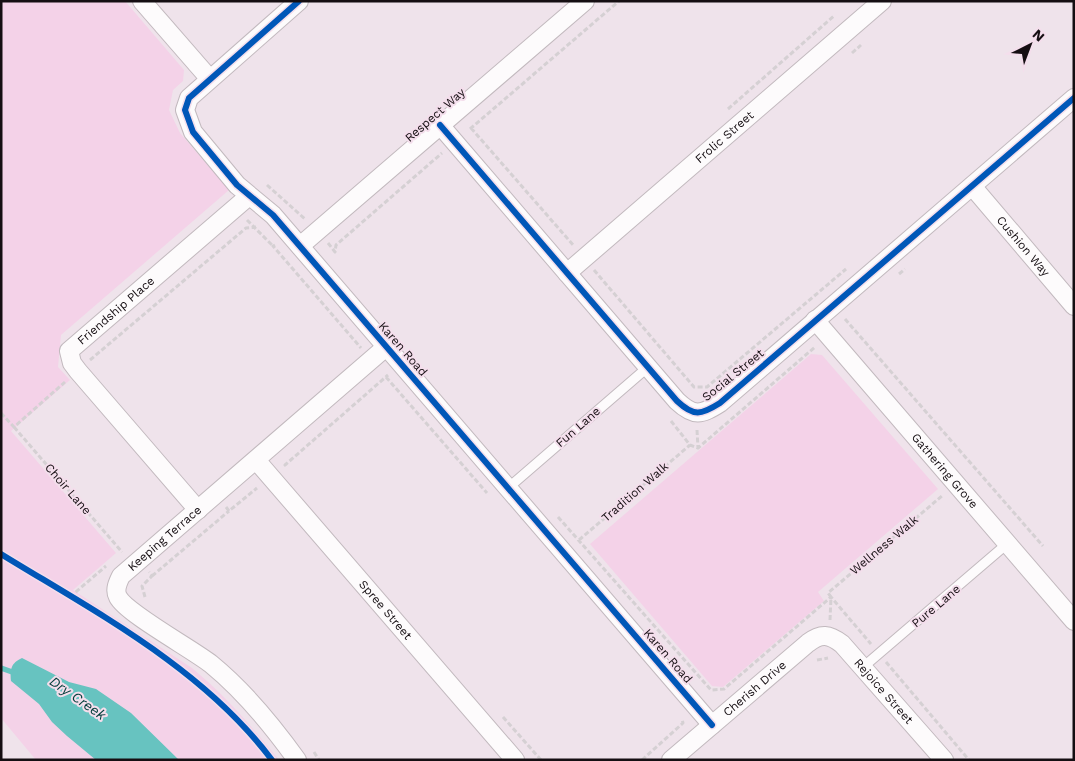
<svg xmlns="http://www.w3.org/2000/svg" width="1075" height="761" viewBox="0 0 1075 761" font-family="'Work Sans',sans-serif">
<style>
.green{fill:#f4d2e8}
.water{fill:#67c3c0}
.lines{fill:none;stroke-linecap:round;stroke-linejoin:round}
.stream{stroke:#67c3c0;stroke-width:5.5}
.service-casing{stroke:#c2b9be;stroke-width:11}
.minor-casing{stroke:#c2b9be;stroke-width:20}
.path{stroke:#d5d0d3;stroke-width:3;stroke-dasharray:5 2.5;stroke-linecap:butt}
.service{stroke:#fdfbfc;stroke-width:9}
.minor{stroke:#fdfbfc;stroke-width:18}
.cycleway-casing{stroke:#f4deec;stroke-width:9}
.cycleway{stroke:#0057b8;stroke-width:6}
.labels{text-anchor:middle;dominant-baseline:central;stroke-width:4;stroke-linejoin:round;paint-order:stroke}
.street-label{font-size:12px;fill:#150e12;stroke:#f4deec}
.water-label{font-size:14px;font-style:italic;fill:#003c39;stroke:#f4deec}
</style>
<rect width="100%" height="100%" fill="#efe3eb"/>
<path class="green" d="M1,1H125L184,70L183,81L173,90L169,110L180,133L229,190L61,335L58,367L70,380L11,431L116,553L73,590L192,668C225,695 252,727 279,760H36L1,718Z
M811,354L822,355L938,489L818,592L824,601L723,687L712,686L590,544Z"/>
<path class="water" d="M22,658L69,682L96,689L131,713L179,760H96L67,736L52,722L39,704L11,681C10,669 11,663 22,658Z"/>
<g class="lines">
<path class="stream" d="M1,668L15,673"/>
<defs>
<path id="service" d="M508,488L648,367
M862,668L1008,543"/>
<g id="minor">
<path d="M142,1L209,78"/>
<path d="M299,1L189,98L185,110L193,132L237,185L273,215L712,725"/>
<path d="M440,125L677,401C694,417 701,415 720,403L1074,98"/>
<path id="s1" d="M972,186L1074,306"/>
<path d="M300,246L585,1"/>
<path id="s2" d="M567,273L882,1"/>
<path id="s3" d="M815,320L1074,621"/>
<path id="s4" d="M256,460L515,760"/>
<path id="s5" d="M198,510L78,371L72,363L69,351L249,196"/>
<path id="s6" d="M297,760C272,725 244,691 211,664C192,649 126,613 118,597C114,590 118,582 121,576L386,347"/>
<path id="s7" d="M671,760L808,643C821,633 829,634 842,644L944,760"/>
</g>
</defs>
<use href="#service" class="service-casing"/>
<use href="#minor" class="minor-casing"/>
<path class="path" d="M852,53L861,45
M728,109L835,15
M471,128L574,246
M470,129L619,1
M267,185L305,219
M247,220L273,246
M328,243L335,252L336,245L442,153
M275,245L273,246L361,348
M594,270L694,387H707L846,269
M899,274L905,269
M845,319L1043,546
M90,360L246,228L256,227
M386,377L487,493
M1,413L14,427L65,382
M671,421L690,445L698,448L815,347
M14,427L122,552
M697,430L698,448
M286,466L285,465L388,375
M226,507L229,511L257,488
M558,517L711,690L724,689L831,597L871,644
M579,540L690,445
M152,576L229,511
M70,597L106,566
M145,597L142,586L152,576L149,572
M830,620L831,597L828,593L943,495
M817,660L828,658
M886,662L969,760
M503,717L541,760
M314,752L319,760
M642,760L683,723L682,719"/>
<use href="#service" class="service"/>
<use href="#minor" class="minor"/>
<defs>
<path id="cycleway" d="M299,1L189,98L185,110L193,132L237,185L273,215L712,725
M440,125L677,401C694,417 701,415 720,403L1074,98
M1,554C97,613 203,668 272,760"/>
</defs>
<use href="#cycleway" class="cycleway-casing"/>
<use href="#cycleway" class="cycleway"/>
</g>
<g class="labels">
<g class="street-label">
<text transform="translate(435 115) rotate(-41)">Respect Way</text>
<text stroke="none"><textPath href="#s2" startOffset="208">Frolic Street</textPath></text>
<text stroke="none"><textPath href="#s1" startOffset="79">Cushion Way</textPath></text>
<text stroke="none"><textPath href="#s5" startOffset="268">Friendship Place</textPath></text>
<text transform="translate(403 349) rotate(49)">Karen Road</text>
<text transform="translate(733 375) rotate(-39)">Social Street</text>
<text transform="translate(578 427) rotate(-41)">Fun Lane</text>
<text stroke="none"><textPath href="#s3" startOffset="199">Gathering Grove</textPath></text>
<text transform="translate(68 489) rotate(49)">Choir Lane</text>
<text transform="translate(635 492) rotate(-41)">Tradition Walk</text>
<text stroke="none"><textPath href="#s6" startOffset="324">Keeping Terrace</textPath></text>
<text transform="translate(884 545) rotate(-40)">Wellness Walk</text>
<text transform="translate(936 606) rotate(-40)">Pure Lane</text>
<text stroke="none"><textPath href="#s4" startOffset="198">Spree Street</textPath></text>
<text transform="translate(668 656) rotate(49)">Karen Road</text>
<text stroke="none"><textPath href="#s7" startOffset="110">Cherish Drive</textPath></text>
<text stroke="none"><textPath href="#s7" startOffset="281">Rejoice Street</textPath></text>
</g>
<g class="water-label">
<text transform="translate(78 698) rotate(35)">Dry Creek</text>
</g>
</g>
<rect width="1075" height="761" fill="none" stroke="#150e12" stroke-width="5"/>
<g transform="translate(1030 45) rotate(42)" stroke="#f4deec" stroke-width="4" paint-order="stroke">
<path d="M0-4L9 19L0 12L-9 19Z" fill="#150e12"/>
<text y="-8" font-size="14" font-weight="bold" text-anchor="middle" fill="#150e12">N</text>
</g>
</svg>
